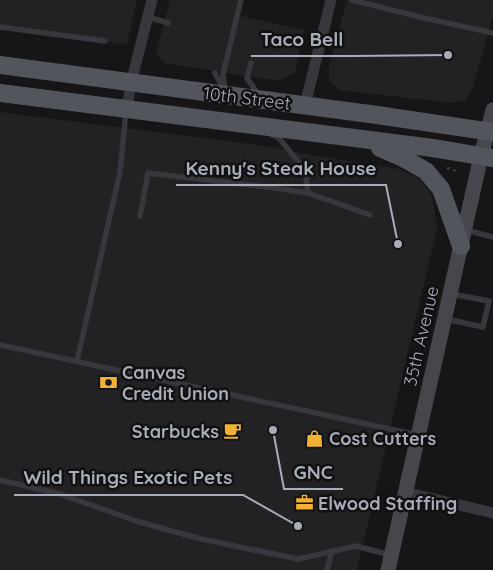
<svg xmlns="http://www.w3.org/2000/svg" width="493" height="570" viewBox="0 0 493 570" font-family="Quicksand,sans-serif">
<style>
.built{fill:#222225}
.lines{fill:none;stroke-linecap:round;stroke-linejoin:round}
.path{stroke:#3d3f44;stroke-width:2.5;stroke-dasharray:2.5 4;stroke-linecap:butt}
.service{stroke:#37383d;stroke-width:5.5}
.minor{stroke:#37383d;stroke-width:11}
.secondary{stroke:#45474d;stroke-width:15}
.primary{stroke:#53555c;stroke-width:18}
.labels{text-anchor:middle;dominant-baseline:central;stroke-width:5;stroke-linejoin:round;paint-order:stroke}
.street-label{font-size:18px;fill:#a8adb8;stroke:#111113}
.poi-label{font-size:18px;font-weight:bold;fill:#a8adb8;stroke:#111113;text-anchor:start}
.leader{fill:none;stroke:#a8adb8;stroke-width:2}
.callout-dot{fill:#a8adb8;stroke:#111113;stroke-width:2}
.callout-label{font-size:19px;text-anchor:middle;font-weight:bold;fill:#a8adb8;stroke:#111113;stroke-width:5;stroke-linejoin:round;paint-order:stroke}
</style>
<rect width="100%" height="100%" fill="#161618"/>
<path class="built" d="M0,0H137L127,45L0,28Z
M170,0H241L237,15L304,30L295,73L279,81L164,63L156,54Z
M347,0H493V16L473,87L465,101L451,103L339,90L329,80V65Z
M0,112L274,147L299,153L399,169L420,179L432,196L437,228L357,570H0Z"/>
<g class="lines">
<path class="path" d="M447,168L457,171"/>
<path class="service" d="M352,0L420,17L493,33
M148,17L168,23
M0,27L105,41
M251,63L247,78L260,97
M215,73L223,88
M225,93L223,74L241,0
M271,134L279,138L305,170L308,193
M140,216L148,173L275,188L308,193L370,215
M466,230L493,237
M446,319L483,327L489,301L452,294
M0,345L418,435
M77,361L120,172L126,111
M0,480L60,494L136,521L201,539L298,559L356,546L390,555
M327,570L332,551"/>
<path class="minor" d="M305,105L331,0
M127,109L131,83L152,0
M404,492L493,513"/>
<path class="secondary" d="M388,570L481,156L493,110"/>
<path class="primary" d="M0,65L377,115L493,132
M0,93L433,148L493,158
M380,148L401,157L426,171L441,189L461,246"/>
</g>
<defs>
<symbol id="bank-bare" viewBox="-9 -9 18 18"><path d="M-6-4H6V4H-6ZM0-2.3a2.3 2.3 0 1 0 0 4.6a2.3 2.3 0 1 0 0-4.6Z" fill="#f2b134" stroke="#111113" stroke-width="2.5" paint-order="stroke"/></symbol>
<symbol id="cafe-bare" viewBox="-9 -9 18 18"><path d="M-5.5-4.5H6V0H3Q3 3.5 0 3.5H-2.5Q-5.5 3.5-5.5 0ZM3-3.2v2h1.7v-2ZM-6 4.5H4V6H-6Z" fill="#f2b134" stroke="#111113" stroke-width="2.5" paint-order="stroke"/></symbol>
<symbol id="shop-bare" viewBox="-9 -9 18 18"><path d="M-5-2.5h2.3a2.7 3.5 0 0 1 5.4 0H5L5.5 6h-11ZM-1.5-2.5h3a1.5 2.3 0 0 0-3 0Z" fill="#f2b134" stroke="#111113" stroke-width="2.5" paint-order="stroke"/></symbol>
<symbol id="office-bare" viewBox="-9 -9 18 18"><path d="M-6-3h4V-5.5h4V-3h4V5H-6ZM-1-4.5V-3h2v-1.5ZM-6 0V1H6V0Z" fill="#f2b134" stroke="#111113" stroke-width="2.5" paint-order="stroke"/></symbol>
</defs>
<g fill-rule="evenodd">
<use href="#bank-bare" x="96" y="370" width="25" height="25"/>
<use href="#cafe-bare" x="220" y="418" width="25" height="25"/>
<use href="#shop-bare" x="302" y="426" width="25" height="25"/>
<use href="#office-bare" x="292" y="490" width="25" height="25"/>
</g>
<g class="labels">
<g class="street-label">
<text transform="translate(247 98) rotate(7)">10th Street</text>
<text transform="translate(421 336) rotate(-77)">35th Avenue</text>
</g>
<g class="poi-label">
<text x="122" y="372">Canvas<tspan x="122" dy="21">Credit Union</tspan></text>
<text x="219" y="431" text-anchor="end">Starbucks</text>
<text x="329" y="438">Cost Cutters</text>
<text x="318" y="503">Elwood Staffing</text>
</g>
</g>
<path class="leader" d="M448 55L354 56H251M398 244L386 185H176M273 430L284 489H343M298 526L243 495H14"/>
<g class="callout-dot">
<circle cx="448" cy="55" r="5"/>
<circle cx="398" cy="244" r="5"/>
<circle cx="273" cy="430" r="5"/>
<circle cx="298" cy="526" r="5"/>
</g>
<g class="callout-label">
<text x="302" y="46">Taco Bell</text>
<text x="281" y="175">Kenny's Steak House</text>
<text x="313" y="479">GNC</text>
<text x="128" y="484">Wild Things Exotic Pets</text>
</g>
</svg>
